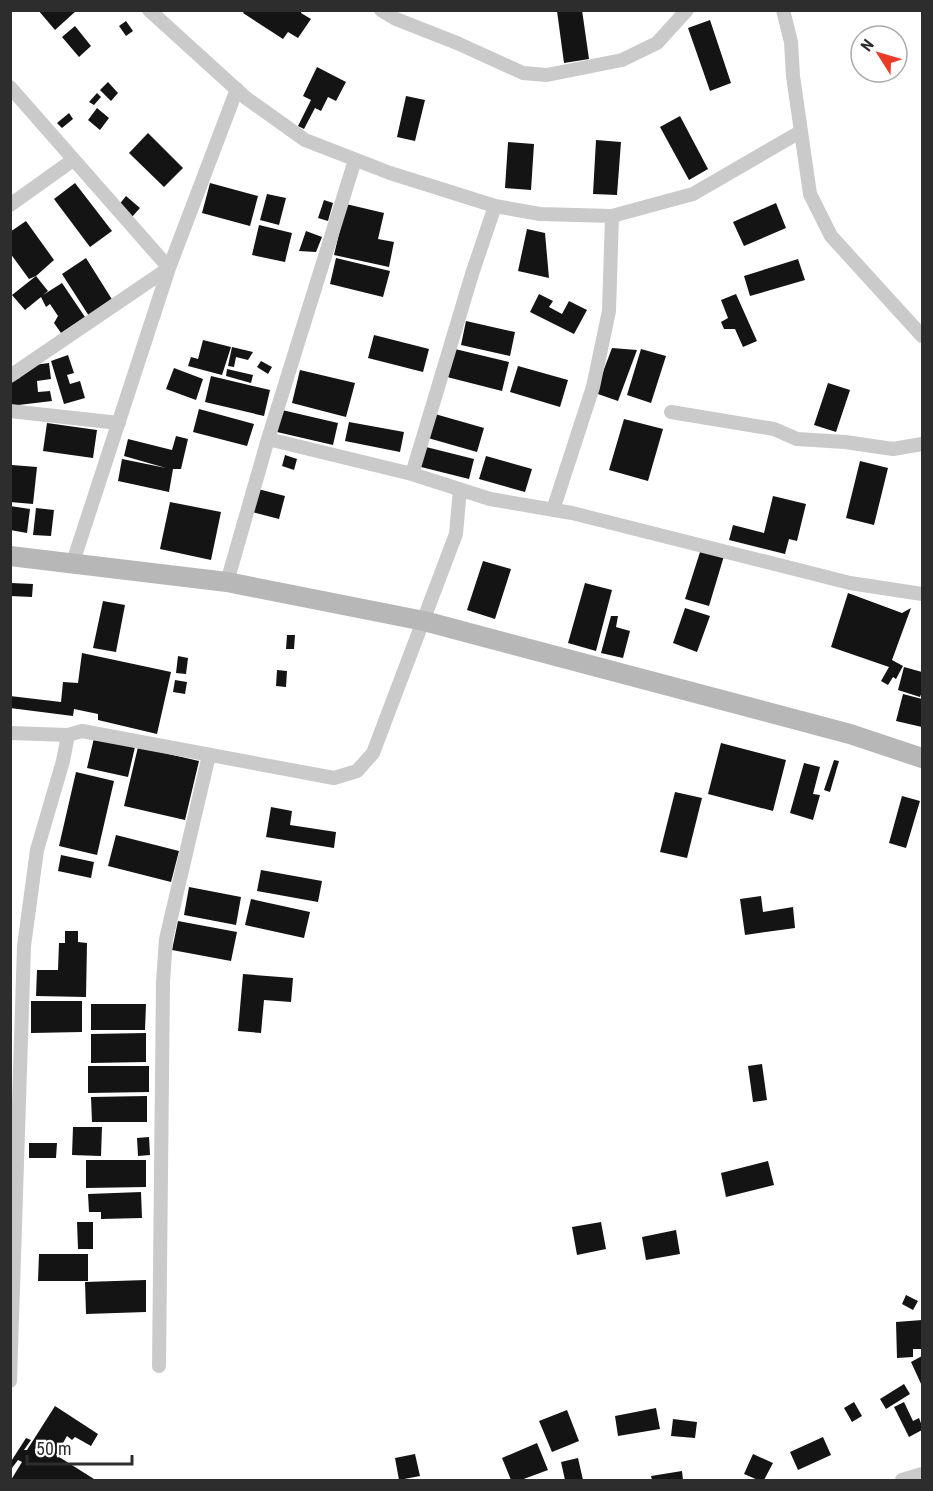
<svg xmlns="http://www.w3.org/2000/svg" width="933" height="1491" viewBox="0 0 933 1491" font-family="'Roboto Condensed',sans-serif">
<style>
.building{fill:#141414}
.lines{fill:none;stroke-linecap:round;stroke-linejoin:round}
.minor{stroke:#cacaca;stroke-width:14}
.secondary{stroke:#b7b7b7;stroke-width:20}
</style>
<rect width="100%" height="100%" fill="#fff"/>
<path class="building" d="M38,10H77L55,30Z
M245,10H302L301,13L311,19L298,38L288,32L283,39L243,13Z
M582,10L589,59L564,63L557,11Z
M710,20L731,83L710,91L688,28Z
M126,21L133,31L126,36L119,26Z
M75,26L91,46L79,57L62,37Z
M317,67L346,82L336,101L328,97L321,111L315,108L304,129L298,126L311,100L303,96Z
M108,82L118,93L111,101L100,90Z
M97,93L101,97L94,105L89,102Z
M406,96L425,100L415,141L397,137Z
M97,108L109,118L100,130L88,120Z
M69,113L73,119L62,128L57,123Z
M680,116L708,169L689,180L660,127Z
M148,133L183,168L164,187L129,153Z
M596,140L621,142L617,195L593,194Z
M508,142L534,144L531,190L505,188Z
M75,183L112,231L90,247L54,199Z
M210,183L258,196L250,226L202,213Z
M267,194L286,198L279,225L260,220Z
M126,196L140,208L131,218L118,206Z
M324,200L333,203L328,221L318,218Z
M776,203L786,228L744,246L733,222Z
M346,204L384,213L378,239L394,242L389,267L334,255Z
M26,221L54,260L36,276L29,279L10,253V232Z
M259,225L292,233L285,262L252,255Z
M527,229L545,233L549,278L518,271Z
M306,231L322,237L316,252L299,251Z
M86,258L113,301L89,316L62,274Z
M336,258L390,271L383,297L330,284Z
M798,259L805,280L750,296L744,276Z
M36,276L48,291L43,295L62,283L85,317L61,333L54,323L58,316L50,304L46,307L41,297L25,310L12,295Z
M539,294L553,301L549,307L562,314L569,301L587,310L574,334L530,312Z
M736,294L757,341L743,347L735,329H724L721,322L728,318L721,300Z
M466,321L515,332L510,356L461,345Z
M374,335L429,349L423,372L368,358Z
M203,340L231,347L222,375L188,366L191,357L198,359Z
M232,347L253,352L248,360L236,357L234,367L228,366Z
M612,348L637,350L618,401L595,393Z
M455,349L509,362L502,391L447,377Z
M641,349L666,356L651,403L627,395Z
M68,355L74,373L67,375L70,384L80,381L85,398L64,404L51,361Z
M261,361L272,367L268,374L257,367Z
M49,363L51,379L37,381L38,392L50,391L52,401L10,406V380L20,378L19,367Z
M518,366L568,380L560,407L510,392Z
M174,368L203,379L196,400L166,389Z
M227,369L253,375L251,383L226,376Z
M300,370L355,383L346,417L292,403Z
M211,376L270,390L264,416L205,402Z
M828,383L850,390L836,432L814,425Z
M199,409L254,424L247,446L193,432Z
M282,410L338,423L333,445L277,432Z
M435,414L484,428L477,452L428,438Z
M624,419L663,429L648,481L609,470Z
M349,422L404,432L400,452L345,441Z
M47,423L97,430L93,458L43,451Z
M176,436L188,439L181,469H173L169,492L118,481L122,459L166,468L124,456L128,439L172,450Z
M422,446L474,459L469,479L417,466Z
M285,455L297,459L294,470L282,466Z
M486,456L532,469L525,492L479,479Z
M860,461L888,468L874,525L846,518Z
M12,465L37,467L33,504L10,502Z
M258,489L285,496L279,519L252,512Z
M773,496L806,504L797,541L789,539L785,554L729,540L733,525L764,533Z
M170,502L221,512L211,560L160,549Z
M10,506L30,509L27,533L10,530Z
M36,508L54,510L51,536L33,535Z
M701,549L724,556L709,606L685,599Z
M483,561L511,569L495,619L467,610Z
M11,583L33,584L32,597L10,596Z
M585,583L612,590L596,651L568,643Z
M848,593L902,613L911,608L892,660L903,666L896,679L893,677L888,685L881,681L889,667L831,647Z
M103,601L125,605L116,652L93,648Z
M685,608L710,616L697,652L673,643Z
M611,616H618L616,627L630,631L623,658L601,653Z
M287,635H295L294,649H286Z
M82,653L171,672L157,734L98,720V714L74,709L73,716L10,708V696L61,702L63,682L78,683Z
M178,656L188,658L186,674L176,673Z
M904,667L922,672V692L920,697L898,690Z
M277,670L287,671L286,687L276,686Z
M175,680L187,682L185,694L173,692Z
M903,694L922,699V727L896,721Z
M94,738L135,747L128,777L87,768Z
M721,743L786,760L773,811L708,794Z
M138,747L199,761L185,820L124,806Z
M834,760L839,761L830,792L824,790Z
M804,763L820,767L813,794L820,795L813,820L790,813Z
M76,772L114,781L97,855L59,846Z
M675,792L702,798L687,858L660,852Z
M902,796L920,801L906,848L889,843Z
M271,807L292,811L290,825L336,832L334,848L266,837Z
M116,835L179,851L171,882L108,866Z
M61,855L94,862L91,878L58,871Z
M261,870L322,881L318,902L257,891Z
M189,887L241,897L236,925L184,915Z
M761,896L763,912L793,907L795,928L745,935L740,899Z
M251,899L310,912L304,938L245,925Z
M178,921L237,932L231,961L172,950Z
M65,931H78V942L87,943L86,997L36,996L37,970H58L59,943H65Z
M243,974L293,978L291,1002L264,1000L261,1033L238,1031Z
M31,1001H82V1032L31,1033Z
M91,1004H146L145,1030H91Z
M146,1033V1062L91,1063V1034Z
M762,1064L767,1100L753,1102L748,1066Z
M88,1066H149V1092L88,1093Z
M147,1096V1122H92L91,1097Z
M73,1127H102L101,1156L72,1155Z
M149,1137L150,1155L138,1156L137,1138Z
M29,1143H57L56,1158H29Z
M86,1160H146V1187L86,1188Z
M768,1161L774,1185L726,1197L721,1173Z
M141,1192L142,1218L101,1219V1212H89L88,1194Z
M77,1222H93V1249H78Z
M601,1222L606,1249L577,1255L572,1227Z
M676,1230L680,1254L646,1260L642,1237Z
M39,1254H88V1281H38Z
M146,1280V1312L86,1314L85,1282Z
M906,1295L918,1301L913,1310L902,1304Z
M922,1320V1349H913V1357L897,1358L896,1322Z
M922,1356V1386L911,1362Z
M904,1384L910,1394L886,1409L880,1399Z
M854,1402L862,1416L852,1422L844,1408Z
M904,1402L913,1421L919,1418L922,1426V1430L909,1437L894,1407Z
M55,1406L98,1434L91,1446L75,1437L72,1440L67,1436L56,1455L94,1479L93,1480H11L22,1462L18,1460L12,1468L10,1463L26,1438L31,1440L24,1450H27Z
M656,1408L660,1429L618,1436L615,1416Z
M567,1410L579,1441L552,1452L539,1421Z
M673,1419L697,1422L695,1438L671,1436Z
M823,1437L831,1455L798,1470L790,1452Z
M537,1443L548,1470L521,1480H511L502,1458Z
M415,1454L420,1476L399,1480L395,1458Z
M753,1454L773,1463L764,1480H758L744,1474Z
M578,1458L583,1480H565L561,1462Z
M682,1471L683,1480H652L651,1476Z"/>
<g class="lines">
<path class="minor" d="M149,10L246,98L305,140L390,173L495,206L540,214L612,216L693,194L800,132
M381,10L396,19L457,43L523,73L547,75L622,60L657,43L687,10
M783,10L791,42L793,76L810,194L831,236L922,336
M10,87L169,268
M10,205L73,160
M10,376L169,268
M10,411L119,423
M671,412L774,429L797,439L845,442L893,449L922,444
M268,439L412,474L490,499L572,513L850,583L922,594
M412,474L472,274L495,206
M553,510L593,387L609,311L612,216
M73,562L169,268L237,89
M227,582L268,439L355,160
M10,733L68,735
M159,1366L163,982L166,939L209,755
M10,1381L24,946L37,850L63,761L68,735L82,731L334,778L357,771L373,753L456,534L460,489
M902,1480L922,1474"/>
<path class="secondary" d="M10,556L227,582L424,621L850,734L922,758"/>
</g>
<rect width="933" height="1491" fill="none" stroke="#2d2d2d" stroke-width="24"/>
<g transform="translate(879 54) rotate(307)"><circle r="28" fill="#ffffff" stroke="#ababab" stroke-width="1.5"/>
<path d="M0-4.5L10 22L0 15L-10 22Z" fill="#eb3c28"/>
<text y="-9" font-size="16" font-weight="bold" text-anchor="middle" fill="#2d2d2d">N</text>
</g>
<path d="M27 1455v9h105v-9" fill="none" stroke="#2d2d2d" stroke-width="3"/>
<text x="36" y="1455" font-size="18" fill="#2d2d2d" stroke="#ffffff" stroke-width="4.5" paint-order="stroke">50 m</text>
</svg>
